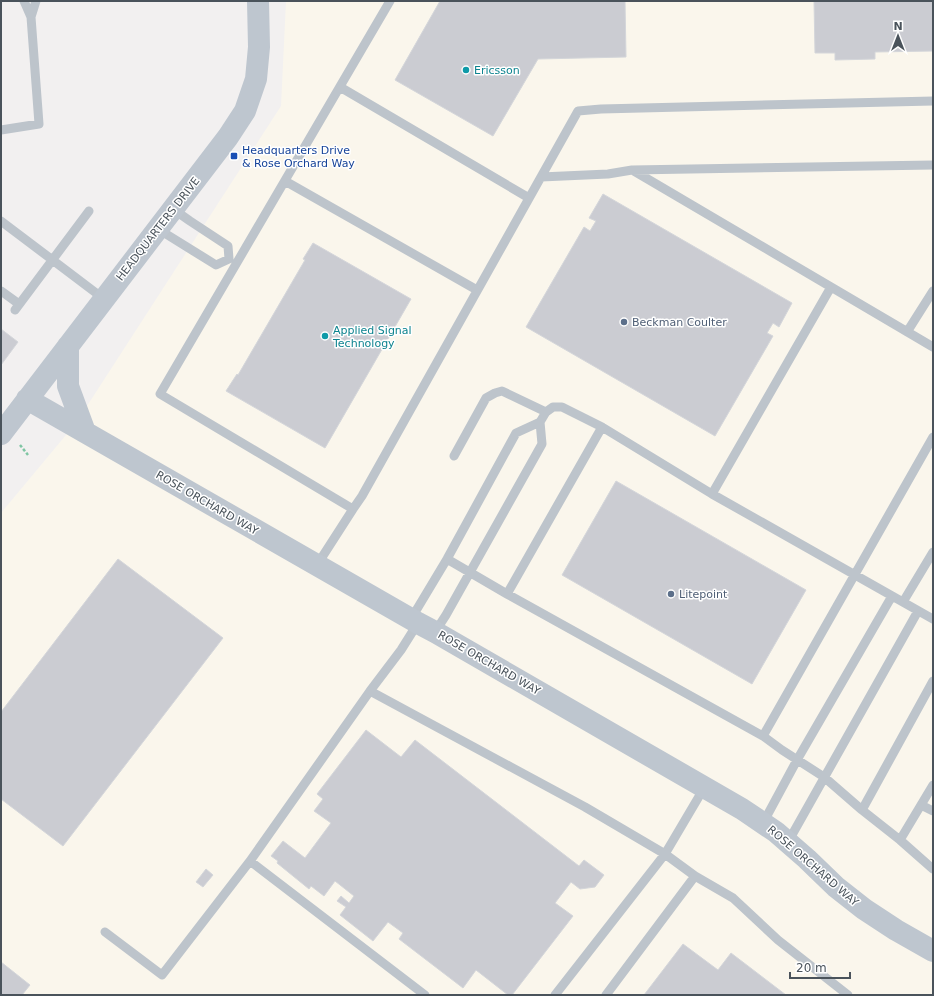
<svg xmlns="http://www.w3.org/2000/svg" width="934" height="996" viewBox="0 0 934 996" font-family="'DejaVu Sans',sans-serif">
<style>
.commercial{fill:#faf6ec}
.building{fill:#cbccd2;stroke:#d4d6da}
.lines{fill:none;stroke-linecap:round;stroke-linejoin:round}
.path{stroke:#7fc5a3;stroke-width:2.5;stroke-dasharray:3 2;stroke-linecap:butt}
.lane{stroke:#bdc4cb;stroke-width:9}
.secondary{stroke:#bec6cf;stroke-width:22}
.culture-dot{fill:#0f9aa8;stroke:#fff;stroke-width:1.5}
.transit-dot{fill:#1a4fb4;stroke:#fff;stroke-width:1.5}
.service-dot{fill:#5c6f8a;stroke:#fff;stroke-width:1.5}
.labels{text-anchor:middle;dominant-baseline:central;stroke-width:3;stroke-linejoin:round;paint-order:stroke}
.culture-label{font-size:11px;fill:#0d838f;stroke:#fff;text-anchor:start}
.transit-label{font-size:11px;fill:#164399;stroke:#fff;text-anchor:start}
.street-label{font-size:11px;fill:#4a535b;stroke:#fff}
.service-label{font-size:11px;fill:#4e5e75;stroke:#fff;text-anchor:start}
</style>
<rect width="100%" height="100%" fill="#f2f0f0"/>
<path class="commercial" d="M286,1H933V995H1V513L76,423L281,106Z"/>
<path class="building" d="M440,1H625L626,57L538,59L493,136L395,80Z
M814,1H933V51L875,52V59L835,60V53H815Z
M603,194L792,303L779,327L773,323L767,333L773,336L715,436L526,327L584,227L590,231L596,221L589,218Z
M313,243L411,299L325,448L226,391L237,374L238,375L305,260L303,259Z
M1,329L18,342L1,365Z
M616,481L806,590L752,684L562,575Z
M118,559L223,638L63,846L1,799V712Z
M366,730L401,757L415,740L579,866L584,860L604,875L595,887L580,889L571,882L555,903L573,916L512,995H508L476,970L463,988L399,939L403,933L388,922L373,941L340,915L346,907L337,901L341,896L349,903L354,896L335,881L324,896L311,886L309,889L277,863L278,861L271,856L283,841L305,858L331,823L314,811L323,799L317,794Z
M206,869L213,875L203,887L196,882Z
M683,944L718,970L731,953L786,995H644Z
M1,962L30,985L22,995H1Z"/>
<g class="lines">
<path class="path" d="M20,445L28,455"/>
<path class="lane" d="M31,17L36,1
M340,87L529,198
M1,130L39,124L31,17L24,1
M634,171L933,347
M541,177L608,174L632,170L933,165
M285,181L477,290
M173,209L190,221L228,246L229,259
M1,221L104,299
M158,229L216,265L229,259
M1,291L19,304
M15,310L89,211
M907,332L933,291
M540,422L546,412L553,407H562L602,427L712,494L933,619
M454,456L486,398L495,393L502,391L546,412
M712,494L831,287
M353,509L160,394C236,263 314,132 390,1
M447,559L507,594L763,736
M317,565L353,509L362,496L578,111L601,109L933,101
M507,594L602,427
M903,602L933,552
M411,619L447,559L516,433L540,422L542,444L446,615L435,632
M933,681L862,810L900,840L933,869
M370,691L585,807L665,854L695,876L733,898L778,940L848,995
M921,805L933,811
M862,810L824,777L782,750L763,736L933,437
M763,823L797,760L892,596
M900,840L933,785
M788,842L918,611
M250,861L425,995
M105,932L162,975L250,861L370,691L401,650L418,623
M555,995L665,854L704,788
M606,995L695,876"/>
<path class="secondary" d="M68,346V386L85,432
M27,399L418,623L435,632L742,809L776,832L807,859L836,887L864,909L896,930L933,951
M1,434L228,137L245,111L256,79L259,47L258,1"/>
</g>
<g class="culture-dot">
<circle cx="466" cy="70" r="4"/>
<circle cx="325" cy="336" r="4"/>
</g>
<rect class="transit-dot" x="230" y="152" width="8" height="8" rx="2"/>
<g class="service-dot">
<circle cx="624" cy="322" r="4"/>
<circle cx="671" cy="594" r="4"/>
</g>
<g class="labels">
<g class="culture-label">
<text x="474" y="70">Ericsson</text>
<text x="333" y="330">Applied Signal<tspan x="333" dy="13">Technology</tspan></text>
</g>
<g class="transit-label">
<text x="242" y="150">Headquarters Drive<tspan x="242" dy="13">&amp; Rose Orchard Way</tspan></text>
</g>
<g class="street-label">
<text transform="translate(158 229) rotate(-52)">HEADQUARTERS DRIVE</text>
<text transform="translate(207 503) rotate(30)">ROSE ORCHARD WAY</text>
<text transform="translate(489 663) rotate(30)">ROSE ORCHARD WAY</text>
<text transform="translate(813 866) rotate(41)">ROSE ORCHARD WAY</text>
</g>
<g class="service-label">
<text x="632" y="322">Beckman Coulter</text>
<text x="679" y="594">Litepoint</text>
</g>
</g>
<rect width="934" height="996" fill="none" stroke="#4a535b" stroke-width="4"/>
<g transform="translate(898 36)" stroke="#ffffff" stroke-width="3" paint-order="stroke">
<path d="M0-3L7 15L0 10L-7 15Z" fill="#4a535b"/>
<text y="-6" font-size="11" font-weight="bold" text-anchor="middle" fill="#4a535b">N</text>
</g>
<path d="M790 972v6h60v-6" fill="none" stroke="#4a535b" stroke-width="2"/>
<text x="796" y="972" font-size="12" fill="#4a535b" stroke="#ffffff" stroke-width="3" paint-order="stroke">20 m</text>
</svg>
